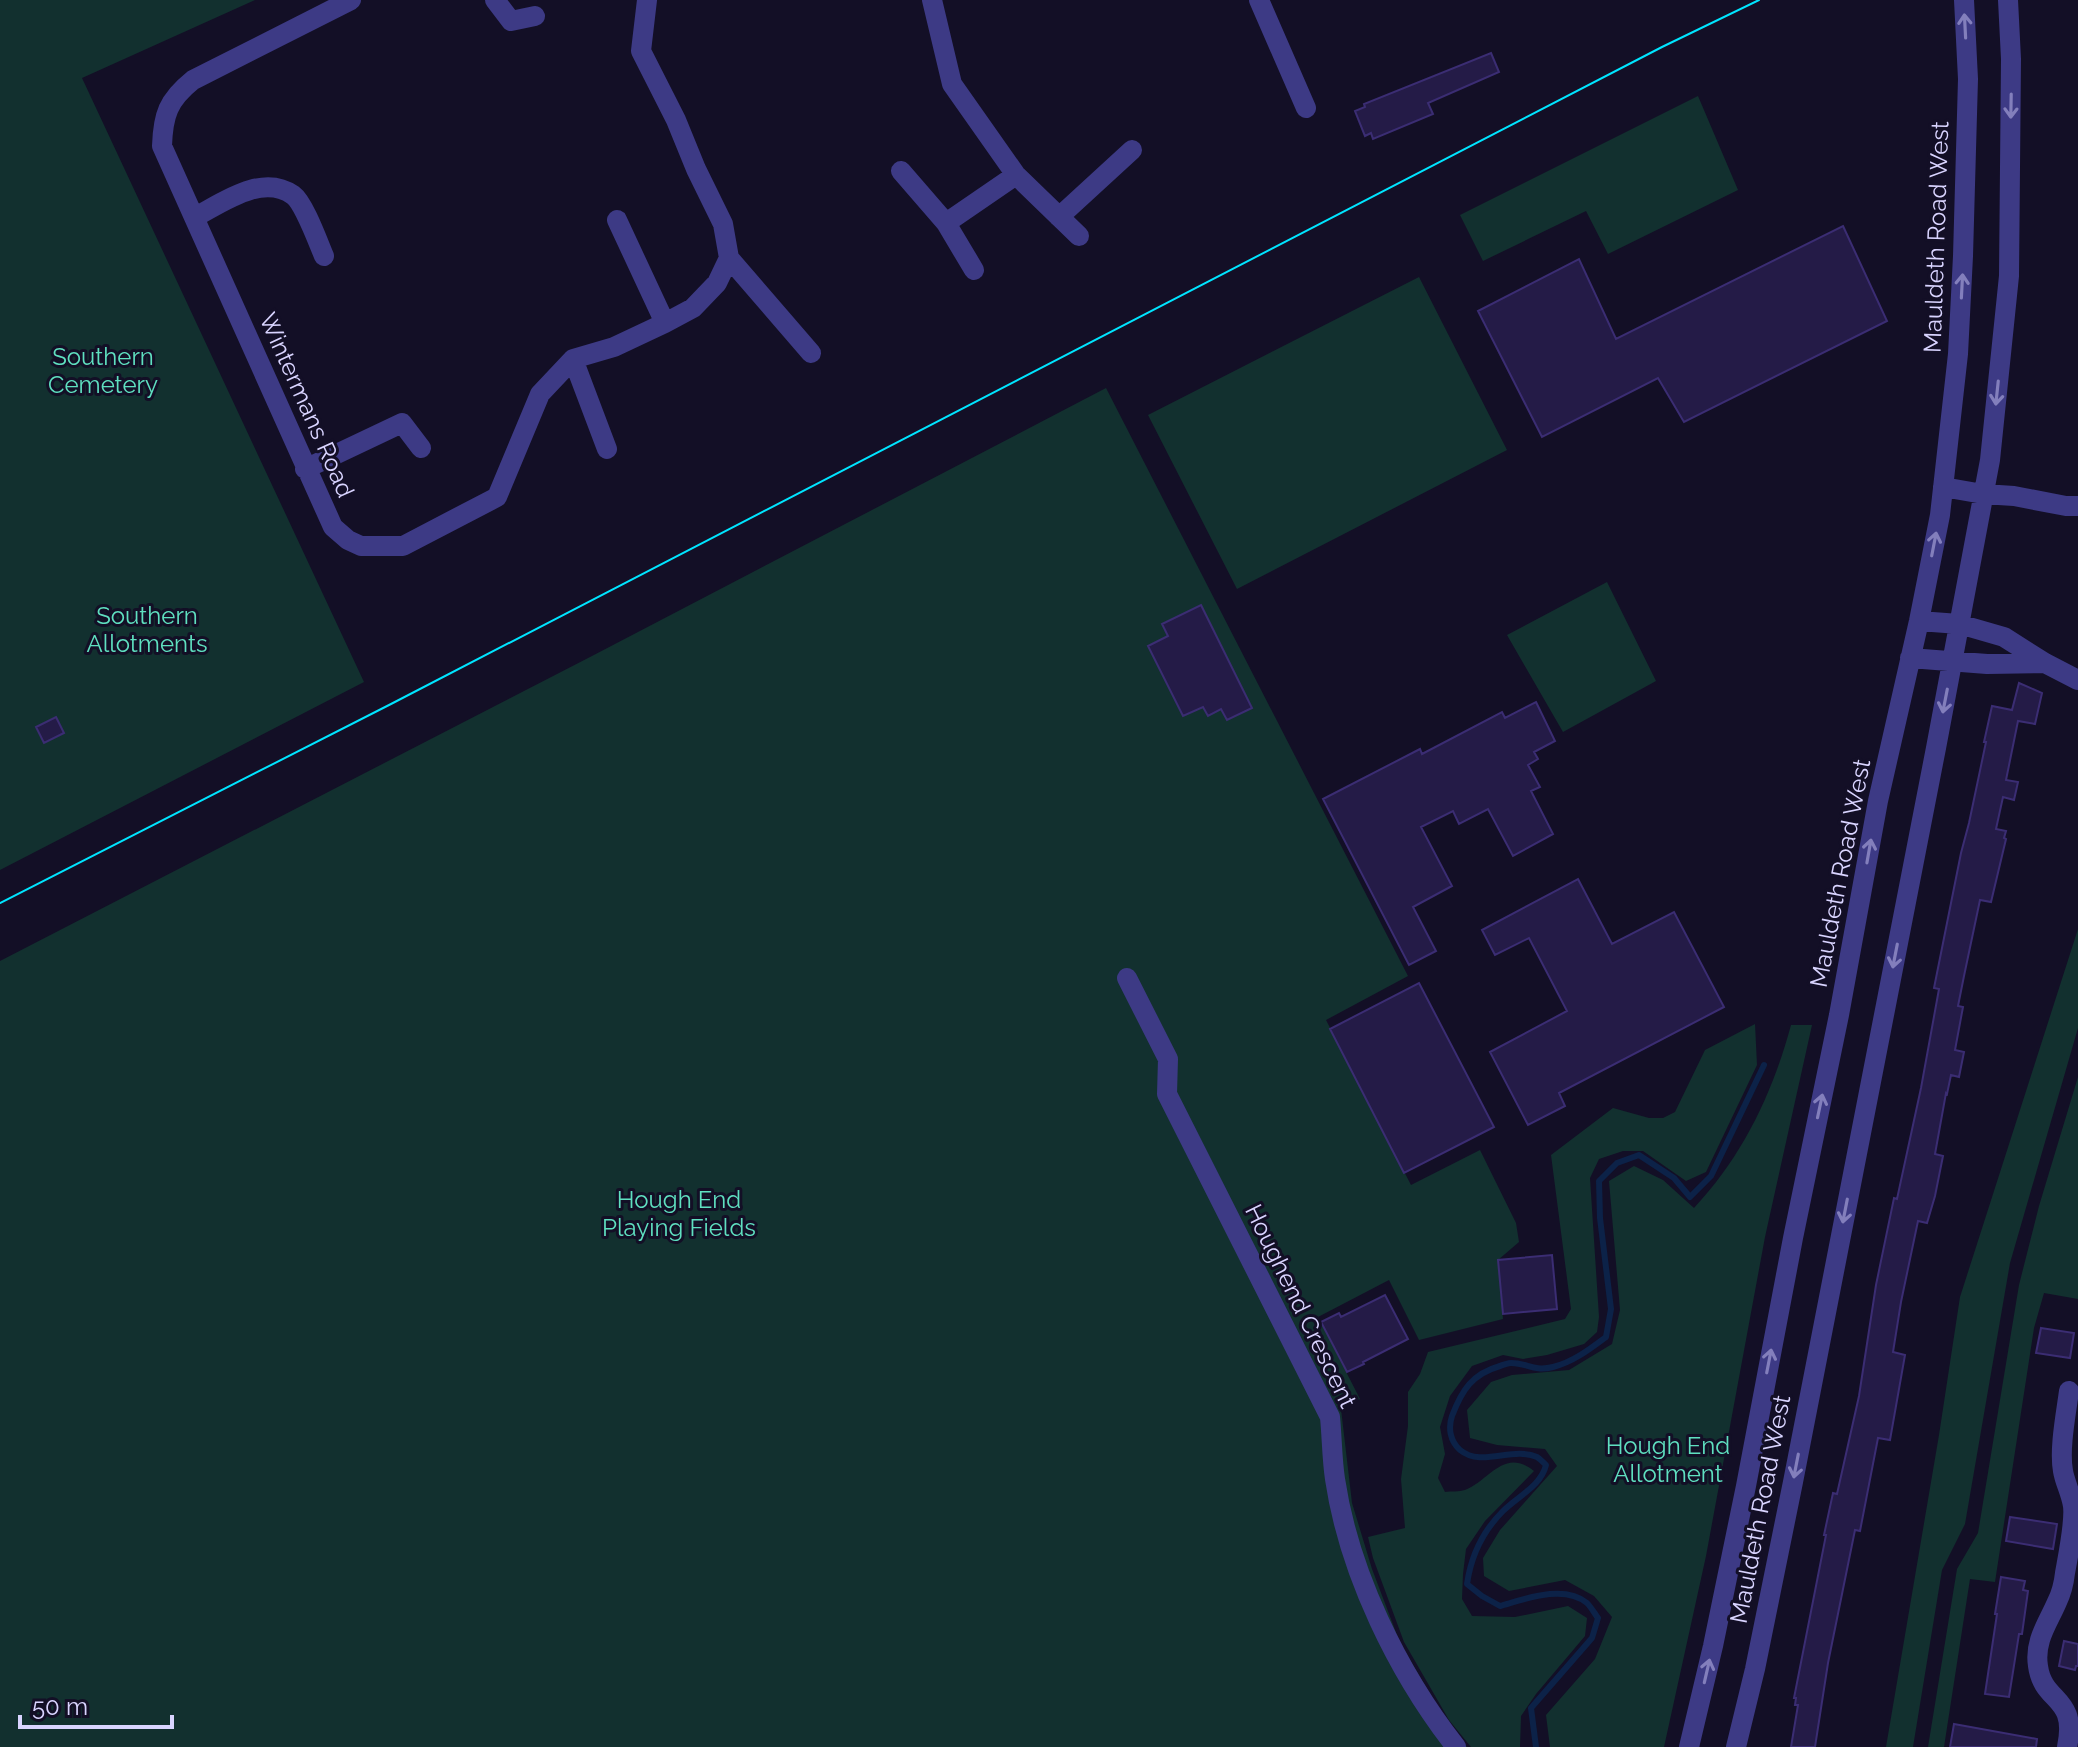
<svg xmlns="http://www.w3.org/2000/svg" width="2078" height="1747" viewBox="0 0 2078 1747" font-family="Raleway,sans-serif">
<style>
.green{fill:#12302f}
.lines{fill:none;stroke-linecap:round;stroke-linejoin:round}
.stream{stroke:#0c2248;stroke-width:6}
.building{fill:#241b47;stroke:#3b2d73;stroke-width:2}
.minor{stroke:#3d3a85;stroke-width:20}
.tram{stroke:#00e5ff;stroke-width:2}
.oneway{stroke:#837fbc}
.labels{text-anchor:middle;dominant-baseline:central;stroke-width:6;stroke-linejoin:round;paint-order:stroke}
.street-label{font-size:24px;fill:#d9d4ff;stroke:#130f26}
.park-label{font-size:24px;fill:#5fe0c0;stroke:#130f26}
</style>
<rect width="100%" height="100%" fill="#130f26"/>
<path class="green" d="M0,0H255L82,78L364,682L0,870Z
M1698,96L1738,190L1608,254L1586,211L1483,261L1460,215Z
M1419,277L1507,450L1237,589L1148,415Z
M1106,388L1408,976L1326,1020L1411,1185L1480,1150L1516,1223L1519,1242L1498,1260L1503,1319L1419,1340L1389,1280L1318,1317L1360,1399L1341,1409L1352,1503L1372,1569L1400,1643L1446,1721L1467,1747H0V961L592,656Z
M1607,582L1656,681L1563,732L1507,635Z
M2078,929V1028L2010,1263L1965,1524L1942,1570L1913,1747H1886L1939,1435L1960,1297Z
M1755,1024L1757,1065L1706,1172L1686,1181L1643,1151H1623L1599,1159L1590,1178L1599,1317L1597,1332L1584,1344L1547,1355L1523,1359L1503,1355L1472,1366L1450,1396L1440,1427L1445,1454L1438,1478L1445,1492C1451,1491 1459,1492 1465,1490C1490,1480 1504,1447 1534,1471L1485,1521L1466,1549L1463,1574L1462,1599L1472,1616L1515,1617L1568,1606L1587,1618L1585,1636L1536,1694L1521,1716L1520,1747H1471L1449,1720L1404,1642L1373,1558L1368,1537L1405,1528L1401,1479L1408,1426V1392L1420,1374L1428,1352L1565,1319L1571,1309L1551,1155L1613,1108L1649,1118H1663L1675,1112L1705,1050Z
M1791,1025H1812L1765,1237L1706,1556L1664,1747H1550L1546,1715L1595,1659L1612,1617L1594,1596L1565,1580L1509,1591L1484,1576L1483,1558L1500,1530L1557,1466L1545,1449L1497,1445L1470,1438L1467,1410L1491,1382L1512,1375L1569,1370L1612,1344L1620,1310L1609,1181L1634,1166L1663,1180L1694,1208C1743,1156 1773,1092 1791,1025Z
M2078,1077V1299L2044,1293L2034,1328L1995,1582L1970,1579L1944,1747H1928L1957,1569L1978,1533L2019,1285L2039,1206Z"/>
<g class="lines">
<path class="stream" d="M1536,1747L1531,1708L1592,1638L1598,1618C1595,1614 1591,1607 1587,1603C1564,1584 1525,1599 1500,1606L1482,1596L1467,1584C1471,1556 1483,1531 1503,1511C1518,1496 1541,1486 1546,1465C1543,1462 1540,1459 1537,1457C1512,1446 1482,1468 1460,1450C1450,1441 1448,1428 1452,1416C1462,1390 1472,1374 1500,1366C1502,1365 1509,1363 1511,1363C1528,1363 1533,1372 1553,1367C1573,1362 1590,1349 1606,1337L1611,1309L1600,1218L1599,1181L1617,1163L1639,1155L1674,1178L1690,1197L1711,1176L1764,1065"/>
</g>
<path class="building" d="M1491,53L1499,72L1428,103L1433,114L1373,139L1371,133L1365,136L1355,111L1365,107L1364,104Z
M1843,226L1887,321L1684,422L1658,378L1542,437L1478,311L1579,259L1616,339Z
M1201,605L1252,708L1227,720L1221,709L1208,716L1203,707L1183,716L1148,646L1168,636L1162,624Z
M2019,683L2042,693L2035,724L2018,721L2006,780L2018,782L2014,800L2003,797L1996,829L2006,831L2004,838L2006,839L1991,902L1980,900L1964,976L1958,1006L1963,1007L1955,1050L1964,1052L1959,1077L1951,1075L1947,1094L1946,1093L1935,1154L1943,1156L1935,1196L1927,1223L1918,1221L1901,1302L1893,1352L1905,1355L1890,1440L1878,1438L1860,1531L1855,1530L1828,1663L1815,1747H1791L1798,1705H1795L1796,1698H1794L1826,1535H1824L1833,1493L1837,1494L1859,1396L1876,1285L1894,1198L1897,1199L1921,1088L1939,989L1934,988L1961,853L1969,823L1986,742H1984L1992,706L2012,710Z
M1536,702L1555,741L1534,752L1538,759L1528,765L1540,787L1531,791L1553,834L1513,856L1488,809L1459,824L1453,811L1421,827L1452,886L1413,907L1436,951L1409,965L1323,799L1420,749L1422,754L1502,712L1505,718Z
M56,717L64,733L44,743L36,727Z
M1578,879L1612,944L1674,912L1724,1007L1559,1093L1565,1106L1528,1125L1490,1052L1567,1011L1529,938L1495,955L1482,930Z
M1419,983L1494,1127L1404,1173L1330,1029Z
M1552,1255L1557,1309L1503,1314L1498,1260Z
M1385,1295L1408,1339L1363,1362L1364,1364L1347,1372L1321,1322L1339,1313L1341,1317Z
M2041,1328L2074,1333L2070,1358L2036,1353Z
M2010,1517L2057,1524L2053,1549L2006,1541Z
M2001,1577L2025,1581L2023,1590L2028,1591L2022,1634H2019L2009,1697L1985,1694L1997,1614H1995Z
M2064,1641L2078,1644V1666H2076L2075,1670L2059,1666Z
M1954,1724L2037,1739L2036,1747H1950Z"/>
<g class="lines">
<path class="minor" d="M351,0L193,80C168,100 163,115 162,146L333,527L348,540L361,546H403L497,497L540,394L573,359L614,347L665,323L693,308L717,283L729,258L723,224L696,169L676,120L641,51L647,0
M495,0L511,21L535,16
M932,0L952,84L1016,175L1079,236
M1259,0L1306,108
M901,171L946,223L974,270
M195,217C222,203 262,173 293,195C304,203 318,242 324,256
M1059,217L1132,150
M617,220L665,323
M946,223L1016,175
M729,258L811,353
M573,359L607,449
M305,469L402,423L421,448
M1943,487L1983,494L2014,496L2066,506H2078
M1919,621L1959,624L2004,637L2045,663L2078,680
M1910,658L1987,664L2045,663
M1127,978L1168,1059L1167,1094L1330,1417C1332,1438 1332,1459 1335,1479C1349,1573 1398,1673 1456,1747
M1689,1747L1713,1646L1746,1486L1793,1238L1839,1015L1878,801L1919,621L1940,515L1958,354L1963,256L1968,79L1964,0
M1736,1747L1755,1669L1793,1482L1936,748L1990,460L2009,276L2011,59L2008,0
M2067,1747C2078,1695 2043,1704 2038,1666C2034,1641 2048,1623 2057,1602C2061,1594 2064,1582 2065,1573C2068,1556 2075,1522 2073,1506C2071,1493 2065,1483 2063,1471C2059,1449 2066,1414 2069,1391"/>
<path class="tram" d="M0,903L391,704L1662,47L1759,0"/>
</g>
<defs><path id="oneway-shaft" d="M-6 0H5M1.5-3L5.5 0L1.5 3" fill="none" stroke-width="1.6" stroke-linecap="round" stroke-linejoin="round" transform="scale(2)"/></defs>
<g class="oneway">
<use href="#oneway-shaft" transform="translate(1965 26) rotate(-93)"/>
<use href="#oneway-shaft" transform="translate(2011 106) rotate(91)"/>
<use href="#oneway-shaft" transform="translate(1962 286) rotate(-87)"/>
<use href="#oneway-shaft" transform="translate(1997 393) rotate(96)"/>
<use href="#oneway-shaft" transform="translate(1934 544) rotate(-79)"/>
<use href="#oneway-shaft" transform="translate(1945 701) rotate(101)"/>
<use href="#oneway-shaft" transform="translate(1869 851) rotate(-80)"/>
<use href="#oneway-shaft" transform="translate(1895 956) rotate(101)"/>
<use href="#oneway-shaft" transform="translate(1820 1106) rotate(-78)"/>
<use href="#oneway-shaft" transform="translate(1845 1211) rotate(101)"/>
<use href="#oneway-shaft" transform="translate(1769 1361) rotate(-79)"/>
<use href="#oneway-shaft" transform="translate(1796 1466) rotate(101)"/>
<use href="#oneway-shaft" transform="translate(1707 1671) rotate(-77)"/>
</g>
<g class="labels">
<g class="street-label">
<text transform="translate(1936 237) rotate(-88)">Mauldeth Road West</text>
<text transform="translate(307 405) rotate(66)">Wintermans Road</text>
<text transform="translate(1840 873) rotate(-79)">Mauldeth Road West</text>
<text transform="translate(1301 1306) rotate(64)">Houghend Crescent</text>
<text transform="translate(1760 1509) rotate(-79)">Mauldeth Road West</text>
</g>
<g class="park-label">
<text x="103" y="356">Southern<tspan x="103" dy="28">Cemetery</tspan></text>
<text x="147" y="615">Southern<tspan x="147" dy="28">Allotments</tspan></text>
<text x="679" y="1199">Hough End<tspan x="679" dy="28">Playing Fields</tspan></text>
<text x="1668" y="1445">Hough End<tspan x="1668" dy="28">Allotment</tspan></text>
</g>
</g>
<path d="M20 1715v12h152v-12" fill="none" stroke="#d9d4ff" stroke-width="4"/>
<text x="32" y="1715" font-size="24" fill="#d9d4ff" stroke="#130f26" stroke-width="6" paint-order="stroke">50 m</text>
</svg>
